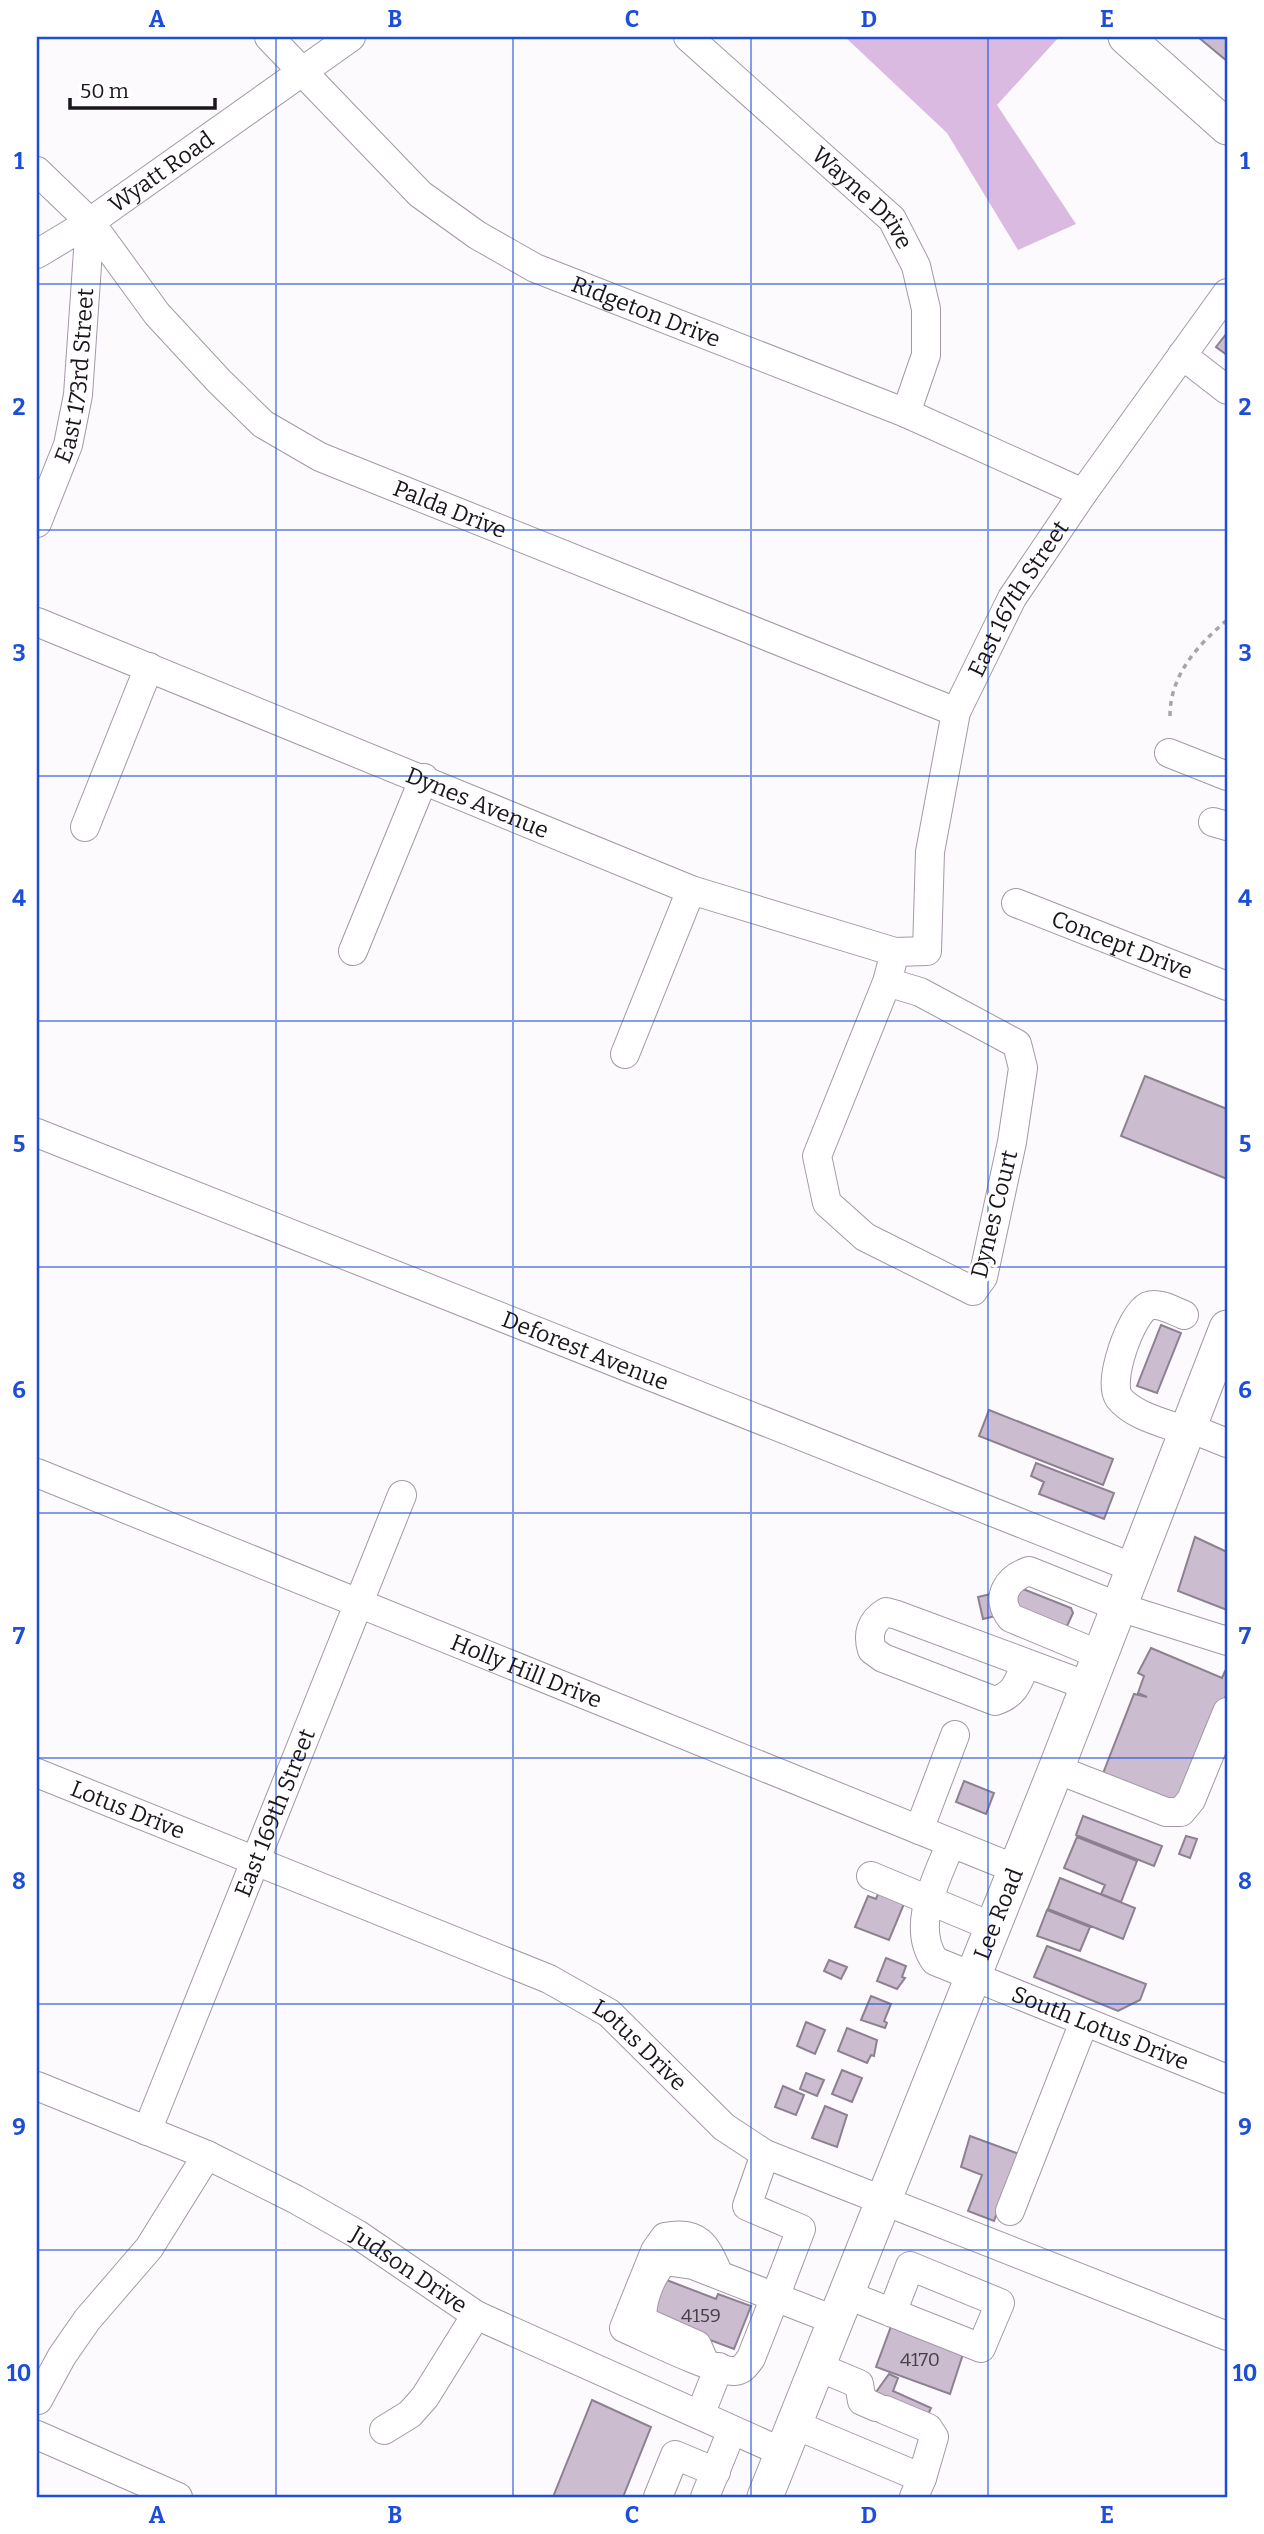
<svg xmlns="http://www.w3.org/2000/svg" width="1264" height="2534" viewBox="0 0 1264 2534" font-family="Bitter,serif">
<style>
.green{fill:#dabae1}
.building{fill:#cbbdcf;stroke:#8d8090;stroke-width:2}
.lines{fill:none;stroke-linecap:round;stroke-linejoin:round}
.minor-casing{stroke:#a597a8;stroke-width:30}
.major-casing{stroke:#a597a8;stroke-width:37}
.path{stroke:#a8a5a9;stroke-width:3.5;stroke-dasharray:5 5;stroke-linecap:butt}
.minor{stroke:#fff;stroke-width:28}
.major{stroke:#fff;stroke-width:35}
.grid{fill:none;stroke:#1d4ed8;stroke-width:2;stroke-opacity:0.55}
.labels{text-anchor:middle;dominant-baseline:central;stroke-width:6;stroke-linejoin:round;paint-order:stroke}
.number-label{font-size:19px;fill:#474049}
.street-label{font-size:23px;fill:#1b161c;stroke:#fff}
.neatline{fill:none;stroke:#1d4ed8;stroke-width:2.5}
.grid-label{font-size:23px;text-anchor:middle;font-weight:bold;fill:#1d4ed8}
</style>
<rect width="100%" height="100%" fill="#fdfafe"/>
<path class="green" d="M845,37H1059L997,105L1076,224L1018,250L947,133Z"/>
<path class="building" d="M1198,37H1227V61Z
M1227,333V355L1216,347Z
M1145,1076L1227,1109V1179L1121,1136Z
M1161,1325L1181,1333L1157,1393L1137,1386Z
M989,1410L1113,1459L1103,1485L979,1436Z
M1036,1463L1114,1493L1104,1519L1039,1494L1044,1482L1031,1476Z
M1195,1537L1227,1552V1610L1178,1591Z
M1018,1587L1071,1608L1073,1613L1067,1626L1063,1628L1008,1602Z
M995,1593L1000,1615L983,1619L978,1597Z
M1151,1648L1222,1678L1225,1671L1227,1672V1693L1216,1722L1175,1805L1102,1776L1134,1694L1147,1697L1138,1693L1144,1676L1138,1673Z
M964,1781L994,1793L986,1814L956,1802Z
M1083,1816L1162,1846L1154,1866L1076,1835Z
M1186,1836L1197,1839L1190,1858L1179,1854Z
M1077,1837L1137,1861L1121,1902L1101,1894L1105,1885L1064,1868Z
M1060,1878L1135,1908L1123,1939L1048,1909Z
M880,1889L906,1899L889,1940L855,1927L868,1896L876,1899Z
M1047,1910L1090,1927L1080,1951L1037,1936Z
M1047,1946L1146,1984L1140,2000L1118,2011L1034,1977Z
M886,1958L906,1966L902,1977L905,1978L897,1989L877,1981Z
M829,1960L847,1967L841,1979L824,1971Z
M871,1996L891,2004L884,2021L887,2023L885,2028L861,2020Z
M806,2022L825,2030L815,2054L797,2046Z
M847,2028L877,2040L874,2056L871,2055L867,2063L838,2051Z
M842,2070L862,2078L852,2102L832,2094Z
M806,2073L824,2080L817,2096L800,2089Z
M783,2086L804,2095L796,2115L775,2107Z
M825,2106L847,2115L837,2147L812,2138Z
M970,2136L1019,2154L994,2221L968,2211L982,2175L961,2167Z
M664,2279L716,2299L718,2294L751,2306L734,2349L654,2319L652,2311Z
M893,2321L964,2351L950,2394L876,2367Z
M889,2374L898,2378L893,2391L931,2408L927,2417L876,2392Z
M592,2400L651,2427L623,2497H553Z"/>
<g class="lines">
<defs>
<g id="minor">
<path id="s1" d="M269,37L420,194L477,235L535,268L906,413L1083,493"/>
<path id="s2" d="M688,37L892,219L916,266L926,309V355L906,413"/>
<path id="s3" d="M37,171L90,222L157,314L219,381L263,424L320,457L956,712"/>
<path id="s4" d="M37,254L90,222L351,37"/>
<path d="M1182,355L1227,390"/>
<path id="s5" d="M37,523L68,445L78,395L90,222"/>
<path id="s6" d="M37,622L691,890L895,952L927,951L930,852L956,712L1012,598L1083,493L1227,293"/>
<path d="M1169,753L1227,776"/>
<path d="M1213,822L1227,826"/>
<path d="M85,827L149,667"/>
<path id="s7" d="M1016,903L1227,986"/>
<path d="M353,951L424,778"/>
<path d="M887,982L920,992L1017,1044L1023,1068L1012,1142L983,1277L973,1291L865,1237L827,1203L817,1156L887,982L895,952"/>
<path d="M625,1054L691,890"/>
<path id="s8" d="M37,1133L1134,1568"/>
<path d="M1184,1315C1174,1311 1159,1302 1148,1306C1131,1314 1107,1382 1119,1398C1133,1416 1165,1423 1186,1431"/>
<path d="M1187,1427L1227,1443"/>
<path id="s9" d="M37,1473L1016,1869"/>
<path d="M1100,1655L1011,1618C994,1597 1008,1578 1029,1571L1119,1607L1227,1641"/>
<path d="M1026,1663C1018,1682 1016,1694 995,1701L883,1658L872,1650C867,1634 871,1621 886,1612L897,1615L1088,1686"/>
<path d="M1056,1769L1166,1812H1181L1191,1800L1227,1712"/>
<path id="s10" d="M37,1773L549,1979L609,2013L724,2127L765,2154L1227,2336"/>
<path d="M919,1830L955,1735"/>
<path id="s11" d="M951,1843C937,1878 910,1926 935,1961L1227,2079"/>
<path d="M871,1876L993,1927"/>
<path id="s12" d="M37,2086L207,2155L295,2199L357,2234L476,2315L782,2452"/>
<path id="s13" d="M147,2131L402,1495"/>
<path d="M765,2154L747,2206L801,2229L775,2297L834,2320"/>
<path d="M1010,2211L1084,2022"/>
<path d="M845,2294L981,2348L1000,2303L910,2266L892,2313"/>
<path d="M704,2361L697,2345L643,2321C640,2303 651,2274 665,2261L693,2265L775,2297L751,2358C746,2365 743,2370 734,2371C716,2372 645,2337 624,2328L655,2251L665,2237C700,2230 706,2246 719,2275"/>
<path d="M816,2366L859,2384L862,2401L876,2407"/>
<path d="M38,2400L62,2356L87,2320L149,2248L207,2155"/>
<path d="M885,2410L928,2428L934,2437L922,2478"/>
<path d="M700,2415L719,2367"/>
<path d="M793,2424L922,2478L914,2497"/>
<path d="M384,2430L410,2414L425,2397L476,2315"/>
<path d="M37,2435L178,2497"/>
<path d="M658,2497L675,2455L716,2472"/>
<path d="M705,2497L732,2430"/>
</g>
<g id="major">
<path d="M1126,37L1227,127"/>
<path id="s14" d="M765,2497L1056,1769L1227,1328"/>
</g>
</defs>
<use href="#minor" class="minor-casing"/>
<use href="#major" class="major-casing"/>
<path class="path" d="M1170,716C1170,675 1197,646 1227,620"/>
<use href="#minor" class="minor"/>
<use href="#major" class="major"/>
</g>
<path class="grid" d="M276,37V2497M513,37V2497M751,37V2497M988,37V2497M37,284H1227M37,530H1227M37,776H1227M37,1021H1227M37,1267H1227M37,1513H1227M37,1758H1227M37,2004H1227M37,2250H1227"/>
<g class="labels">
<g class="number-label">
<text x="701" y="2315">4159</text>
<text x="920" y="2359">4170</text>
</g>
<g class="street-label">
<text stroke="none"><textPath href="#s4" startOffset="149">Wyatt Road</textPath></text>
<text stroke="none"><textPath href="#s2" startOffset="238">Wayne Drive</textPath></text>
<text stroke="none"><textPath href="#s1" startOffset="474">Ridgeton Drive</textPath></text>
<text stroke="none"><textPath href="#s5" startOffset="154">East 173rd Street</textPath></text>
<text stroke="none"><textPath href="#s3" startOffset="546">Palda Drive</textPath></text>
<text stroke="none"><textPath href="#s6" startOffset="1323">East 167th Street</textPath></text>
<text stroke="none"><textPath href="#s6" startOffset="476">Dynes Avenue</textPath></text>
<text stroke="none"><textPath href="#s7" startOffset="114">Concept Drive</textPath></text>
<text transform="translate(994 1214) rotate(-76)">Dynes Court</text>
<text stroke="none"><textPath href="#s8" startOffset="590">Deforest Avenue</textPath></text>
<text stroke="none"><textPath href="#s9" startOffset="528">Holly Hill Drive</textPath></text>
<text stroke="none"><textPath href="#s10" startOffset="98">Lotus Drive</textPath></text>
<text stroke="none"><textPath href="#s13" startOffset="343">East 169th Street</textPath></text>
<text stroke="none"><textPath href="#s14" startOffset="628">Lee Road</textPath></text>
<text stroke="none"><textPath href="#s11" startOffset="303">South Lotus Drive</textPath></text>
<text stroke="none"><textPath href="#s10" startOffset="665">Lotus Drive</textPath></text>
<text stroke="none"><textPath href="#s12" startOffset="416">Judson Drive</textPath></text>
</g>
</g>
<rect width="1264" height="2534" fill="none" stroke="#ffffff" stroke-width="77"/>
<path d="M70 98v10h145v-10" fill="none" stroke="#1b161c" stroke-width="3.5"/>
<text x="80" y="98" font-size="21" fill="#1b161c" stroke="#ffffff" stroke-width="5" paint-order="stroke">50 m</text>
<rect x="38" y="38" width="1188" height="2458" class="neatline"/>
<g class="grid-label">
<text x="157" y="27">A</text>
<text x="395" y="27">B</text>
<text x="632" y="27">C</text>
<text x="869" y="27">D</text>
<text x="1107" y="27">E</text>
<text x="19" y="169">1</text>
<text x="1245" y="169">1</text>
<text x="19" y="415">2</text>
<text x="1245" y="415">2</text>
<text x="19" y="661">3</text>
<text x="1245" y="661">3</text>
<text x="19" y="906">4</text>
<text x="1245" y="906">4</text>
<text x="19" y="1152">5</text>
<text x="1245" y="1152">5</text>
<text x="19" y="1398">6</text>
<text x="1245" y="1398">6</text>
<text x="19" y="1644">7</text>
<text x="1245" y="1644">7</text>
<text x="19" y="1889">8</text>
<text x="1245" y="1889">8</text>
<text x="19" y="2135">9</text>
<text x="1245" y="2135">9</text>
<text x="19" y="2381">10</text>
<text x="1245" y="2381">10</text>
<text x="157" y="2523">A</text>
<text x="395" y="2523">B</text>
<text x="632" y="2523">C</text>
<text x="869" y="2523">D</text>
<text x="1107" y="2523">E</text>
</g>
</svg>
